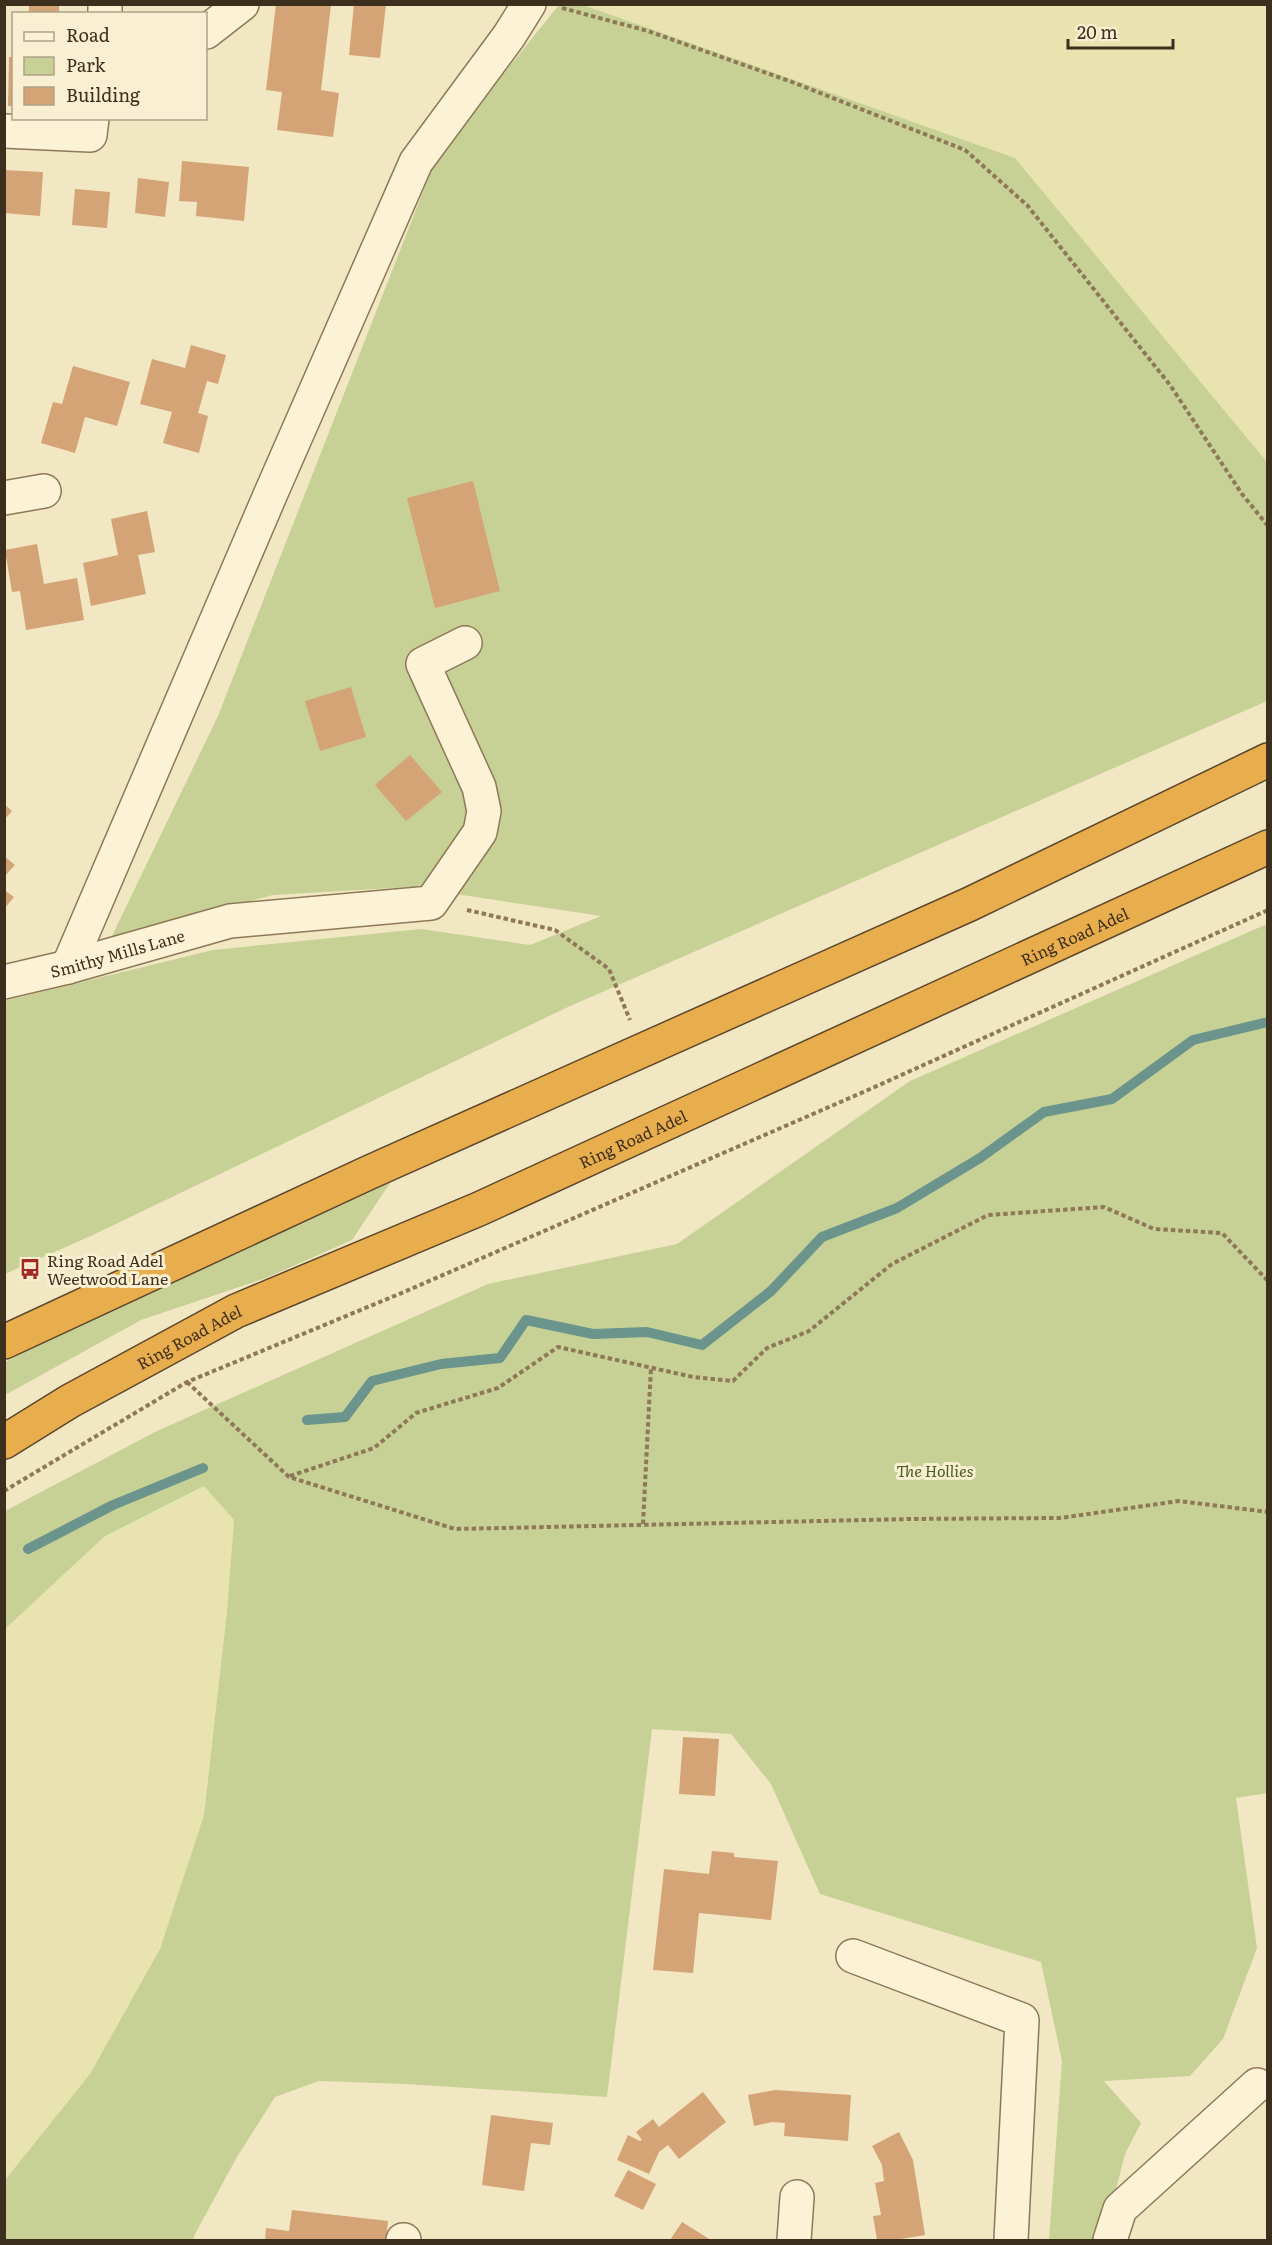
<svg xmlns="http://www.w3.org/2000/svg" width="1272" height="2245" viewBox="0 0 1272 2245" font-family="Literata,serif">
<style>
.farmland{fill:#e9e3b0}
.green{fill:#c7d196}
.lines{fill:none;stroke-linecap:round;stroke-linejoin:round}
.stream{stroke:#6b948d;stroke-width:10}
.building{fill:#d4a376}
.minor-casing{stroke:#8e7858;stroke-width:36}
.highway-casing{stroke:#5c462c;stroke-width:36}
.path{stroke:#8e7858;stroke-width:4;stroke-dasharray:4.5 3;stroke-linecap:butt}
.minor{stroke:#fcf3d7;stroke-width:33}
.highway{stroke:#e8ae4d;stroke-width:33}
.labels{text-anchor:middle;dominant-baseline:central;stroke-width:6;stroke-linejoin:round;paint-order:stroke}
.street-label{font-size:16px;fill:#3d2f1d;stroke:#f9f0d3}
.poi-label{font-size:16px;fill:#3d2f1d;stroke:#f9f0d3;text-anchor:start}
.park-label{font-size:16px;font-style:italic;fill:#495b22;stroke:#f9f0d3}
</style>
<rect width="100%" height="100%" fill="#f2e7c3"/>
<path class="farmland" d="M583,5H1267V462L1015,158Z
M204,1485L234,1520L227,1611L204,1815L160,1949L90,2074L5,2180V1629L105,1536Z"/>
<path class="green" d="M559,5H583L1015,158L1267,462V701L568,1007L95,1234L5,1274L4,1001L213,950L421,929L530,945L601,916L410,887L273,895L111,938L218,716L437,156Z
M1267,924L1268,1793L1236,1798L1257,1948L1223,2039L1190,2076L1104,2081L1141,2123L1125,2154L1103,2240H1049L1062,2061L1041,1962L820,1894L771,1784L731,1734L652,1729L607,2097L406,2084L319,2081L275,2097L237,2157L195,2234L193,2240H5V2180L90,2074L160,1949L204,1815L227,1611L234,1520L204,1486L105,1536L5,1629V1511L157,1431L488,1284L677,1244L910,1081Z
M392,1180L352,1240L266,1278L141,1320L5,1395V1362L66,1331Z"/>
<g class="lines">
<path class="stream" d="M307,1420L345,1417L372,1381L441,1364L500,1358L526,1320L593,1334L647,1332L702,1345L771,1291L822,1237L897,1208L980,1158L1044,1112L1112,1099L1193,1040L1268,1022
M28,1549L113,1505L203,1468"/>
</g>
<path class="building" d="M29,4H59V14L29,13Z
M276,4L331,5L321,90L339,93L333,137L277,130L282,92L266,90Z
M354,4H386L380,58L349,55Z
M9,57H14V106H8Z
M182,161L249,167L244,221L196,216L197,202L179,201Z
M4,170L43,172L40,216L4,213Z
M138,178L169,182L165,217L135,213Z
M75,189L110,192L107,228L72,225Z
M191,345L226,355L218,384L207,381L198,413L208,416L199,453L163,443L172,412L140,404L152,359L185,368Z
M73,366L130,382L117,426L85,417L75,453L41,443L53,402L62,404Z
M473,481L500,591L435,608L407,498Z
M147,511L155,552L138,555L146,594L91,606L83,563L118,555L111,519Z
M37,544L44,584L77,578L84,620L26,630L20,591L12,592L5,550Z
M351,687L366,737L320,751L305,701Z
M410,755L442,792L406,821L375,785Z
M4,804L12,811L4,820Z
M4,856L15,865L4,877Z
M4,890L14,897L4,909Z
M683,1737L719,1739L715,1796L679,1794Z
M712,1851L734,1853V1857L778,1861L771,1920L699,1913L693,1973L653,1970L664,1869L709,1874Z
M775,2090L851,2095L848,2141L784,2136L785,2123L772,2122L754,2126L748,2095Z
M703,2092L726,2122L679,2159L668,2145L659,2152L649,2174L617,2160L628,2135L640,2141L642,2140L636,2132L653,2119L659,2127Z
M491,2115L553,2123L550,2145L531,2143L524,2191L482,2185Z
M899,2132L913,2160L925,2235L895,2240H877L873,2216L881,2215L875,2183L884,2181L882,2165L872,2146Z
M628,2170L656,2184L643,2210L614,2196Z
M292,2210L388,2221L386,2240H265L266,2228L289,2231Z
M682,2222L711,2240H670Z"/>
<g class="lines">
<defs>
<g id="minor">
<path d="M105,14V4"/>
<path d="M206,32L242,4"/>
<path d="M4,131L90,135L92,118"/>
<path d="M4,498L44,491"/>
<path d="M68,967L271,493L416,162L509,36L529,4"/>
<path id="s1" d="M4,982L68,967L230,921L431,903L480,832L484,811L479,787L423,664L465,643"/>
<path d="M853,1956L1022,2020L1011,2240"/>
<path d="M403,2240H404"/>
<path d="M794,2240L797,2197"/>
<path d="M1110,2240L1120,2209L1257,2085"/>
</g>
<g id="highway">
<path d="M4,1342L370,1172L970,904L1268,760"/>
<path id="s2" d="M4,1442L70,1401L236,1311L479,1209L1268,847"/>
</g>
</defs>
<use href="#minor" class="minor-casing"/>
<use href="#highway" class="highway-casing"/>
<path class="path" d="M562,8L648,31L792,82L965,150L1027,205L1170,385L1242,494L1268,526
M467,910L555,930L609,969L630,1020
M4,1287H6
M187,1382L289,1477L455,1529L910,1519L1060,1518L1179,1501L1268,1512
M290,1476L374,1448L416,1413L498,1388L558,1347L693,1377L733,1381L767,1348L809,1331L892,1264L988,1215L1104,1207L1154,1229L1222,1233L1268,1281
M4,1491L187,1382L404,1292L868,1090L1268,910
M643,1524L651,1367"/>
<use href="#minor" class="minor"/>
<use href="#highway" class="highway"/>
</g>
<defs>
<symbol id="bus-bare" viewBox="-9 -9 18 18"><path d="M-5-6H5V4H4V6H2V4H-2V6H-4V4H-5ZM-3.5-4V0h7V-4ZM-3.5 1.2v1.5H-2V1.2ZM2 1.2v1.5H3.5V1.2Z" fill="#a32a22" stroke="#f9f0d3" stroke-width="2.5" paint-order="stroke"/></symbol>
</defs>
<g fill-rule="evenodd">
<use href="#bus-bare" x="15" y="1254" width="30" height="30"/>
</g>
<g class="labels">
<g class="street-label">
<text stroke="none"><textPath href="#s2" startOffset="1185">Ring Road Adel</textPath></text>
<text stroke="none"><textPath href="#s1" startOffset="117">Smithy Mills Lane</textPath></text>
<text stroke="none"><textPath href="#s2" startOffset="699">Ring Road Adel</textPath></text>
<text stroke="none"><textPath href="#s2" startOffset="213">Ring Road Adel</textPath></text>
</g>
<g class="poi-label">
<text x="47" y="1260">Ring Road Adel<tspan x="47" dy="18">Weetwood Lane</tspan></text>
</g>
<g class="park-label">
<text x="935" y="1470">The Hollies</text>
</g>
</g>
<rect width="1272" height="2245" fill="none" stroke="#3d2f1d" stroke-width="12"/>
<rect x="12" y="12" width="195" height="108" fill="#f9f0d3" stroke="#aea38a" stroke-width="1.5"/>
<rect x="24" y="32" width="30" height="9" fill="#fcf3d7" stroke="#aea38a" stroke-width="1.5"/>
<text x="66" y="42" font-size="18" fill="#3d2f1d">Road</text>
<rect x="24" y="57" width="30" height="18" fill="#c7d196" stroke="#aea38a" stroke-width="1.5"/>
<text x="66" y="72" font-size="18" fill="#3d2f1d">Park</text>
<rect x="24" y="87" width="30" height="18" fill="#d4a376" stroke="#aea38a" stroke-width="1.5"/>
<text x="66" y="102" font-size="18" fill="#3d2f1d">Building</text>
<path d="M1068 39v9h105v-9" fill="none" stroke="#3d2f1d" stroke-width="3"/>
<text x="1077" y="39" font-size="18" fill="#3d2f1d" stroke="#f9f0d3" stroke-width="4.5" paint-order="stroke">20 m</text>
</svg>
